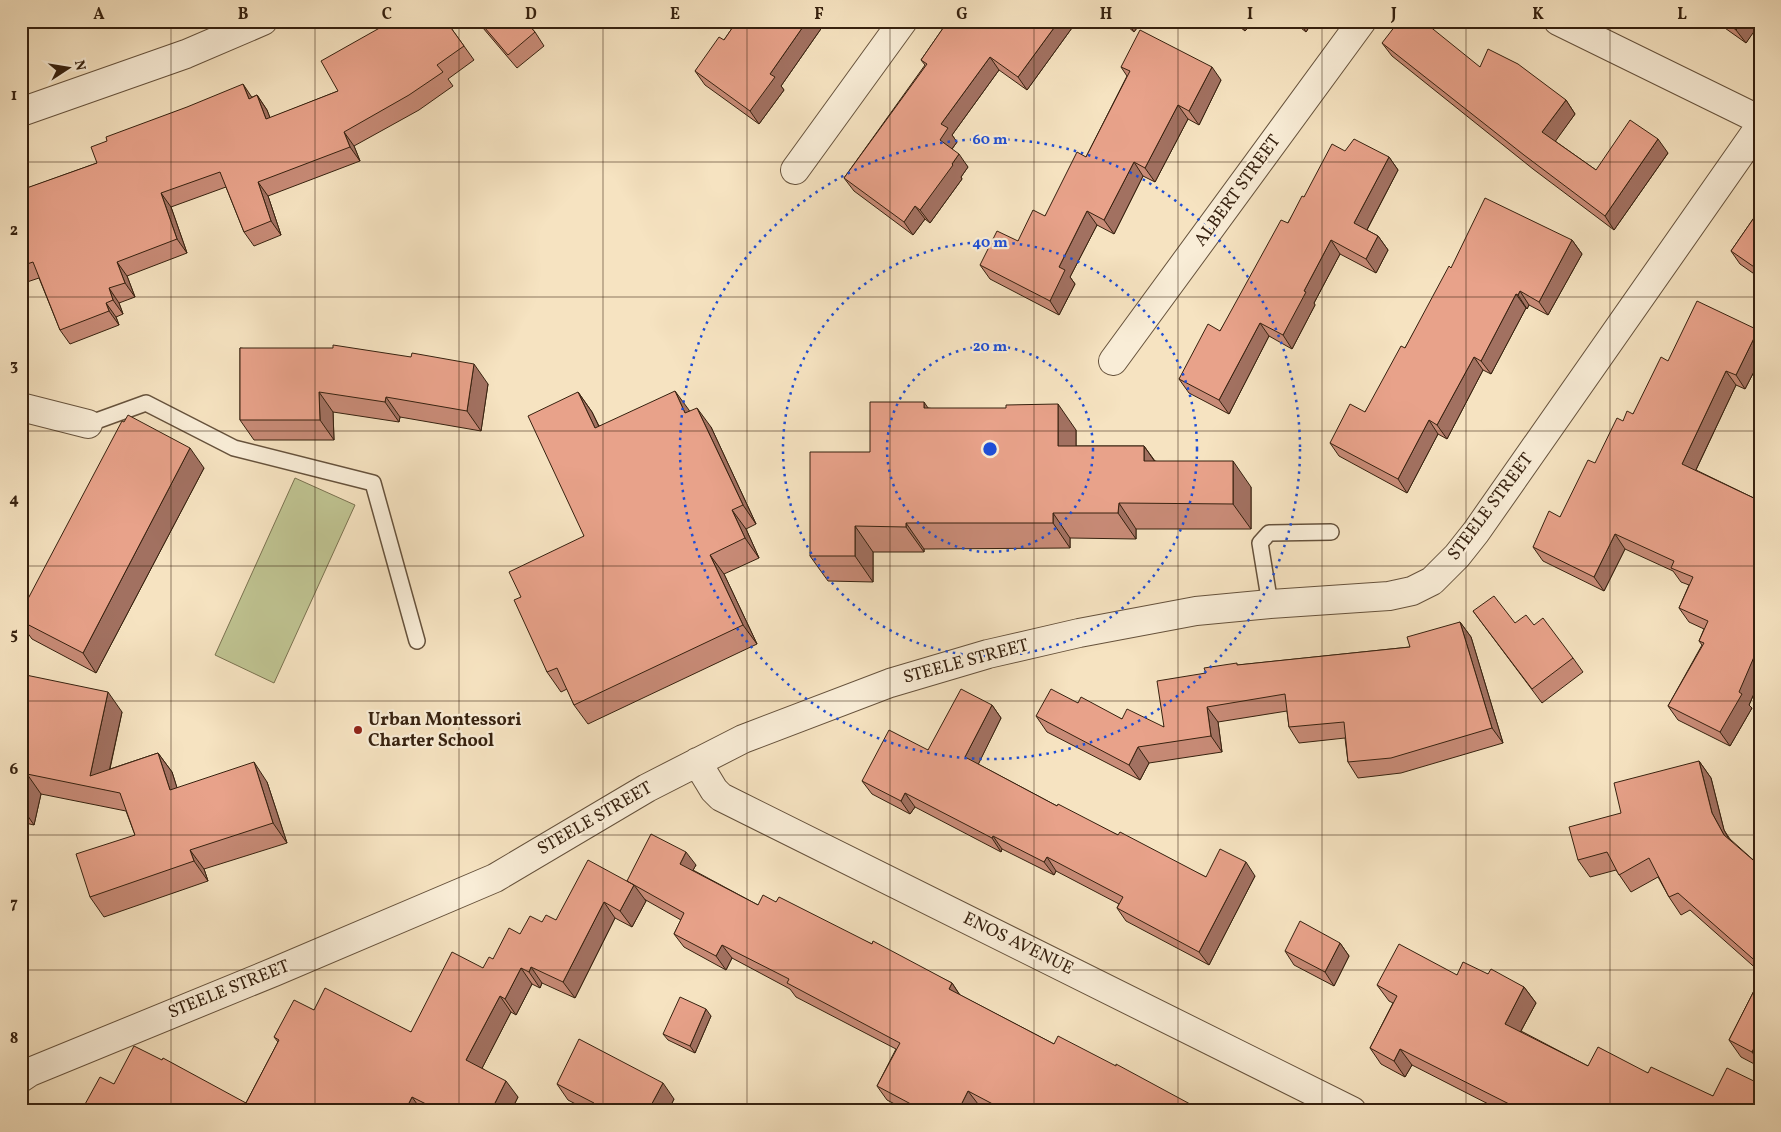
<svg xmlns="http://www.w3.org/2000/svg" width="1781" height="1132" viewBox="0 0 1781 1132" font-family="Vollkorn,serif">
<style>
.green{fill:#bfc391;stroke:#7a7250}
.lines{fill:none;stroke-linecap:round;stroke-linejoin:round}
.service-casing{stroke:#66523c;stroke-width:18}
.minor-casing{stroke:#66523c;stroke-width:30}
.service{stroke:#f9edd7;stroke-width:15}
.minor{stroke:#f9edd7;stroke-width:28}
.wall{fill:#c88b77;stroke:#36210f}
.shaded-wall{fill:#a27161;stroke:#36210f}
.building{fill:#e8a28a;stroke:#36210f}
.grid{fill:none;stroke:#36210f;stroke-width:1;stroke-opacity:0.55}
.ring{fill:none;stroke:#1d4ed8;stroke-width:2.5;stroke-dasharray:2.5 5}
.poi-dot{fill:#8f2418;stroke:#f9edd7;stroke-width:2}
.labels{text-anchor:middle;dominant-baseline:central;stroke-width:4.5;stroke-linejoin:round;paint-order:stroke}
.street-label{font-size:18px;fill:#36210f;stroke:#f9edd7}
.poi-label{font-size:18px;font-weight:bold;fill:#36210f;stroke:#f9edd7;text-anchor:start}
.centre{fill:#1d4ed8;stroke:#f9edd7;stroke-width:2.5}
.ring-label{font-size:15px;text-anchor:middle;font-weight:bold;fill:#1d4ed8;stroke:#f9edd7;stroke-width:4.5;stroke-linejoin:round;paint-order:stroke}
.neatline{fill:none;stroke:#36210f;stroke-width:2}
.grid-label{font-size:16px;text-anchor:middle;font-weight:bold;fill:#36210f}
</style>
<rect width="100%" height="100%" fill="#f6e3c1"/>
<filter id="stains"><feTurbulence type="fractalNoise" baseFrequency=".004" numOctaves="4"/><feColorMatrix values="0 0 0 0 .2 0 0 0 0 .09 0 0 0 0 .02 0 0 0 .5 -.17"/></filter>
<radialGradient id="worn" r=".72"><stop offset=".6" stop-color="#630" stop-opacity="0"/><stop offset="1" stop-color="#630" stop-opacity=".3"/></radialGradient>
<path class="green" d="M295,478L355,505L274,683L215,655Z"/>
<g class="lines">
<defs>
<path id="service" d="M88,424L146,403L234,448L373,483L417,641
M1270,604L1260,543L1269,533L1331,532"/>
<path id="minor" d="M1558,21L1760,120
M21,112L186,54L263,21
M795,170L903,21
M1113,361L1362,21
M21,407L88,424
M697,762L714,790L721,797L1352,1111
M21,1078L30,1072L274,972L495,878L647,788L743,739L890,683L988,654L1079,633L1196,611L1270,604L1389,596L1412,591L1432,581L1457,556L1476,532L1760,126"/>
</defs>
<use href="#service" class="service-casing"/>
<use href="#minor" class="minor-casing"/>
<use href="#service" class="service"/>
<use href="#minor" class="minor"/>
</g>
<path class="wall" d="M102,21H114L105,24Z
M446,21L474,60L448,79L453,86L419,110L354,146L360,161L268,196L281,235L254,246L244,232L226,187L171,207L187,253L127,276L135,297L119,303L123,314L116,317L119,325L70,344L60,330L39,278L21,284V189L22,190L97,163L257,95L267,110L270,118L338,91Z
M478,21H525L535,32L544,46L517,68L483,28Z
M737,21H834L830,27L825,23L781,86L784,90L759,124L705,85L695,71L724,40Z
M948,21H1077L1027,90L999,70L952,135L957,142L952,149L968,167L961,177L962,179L930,223L925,219L913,235L854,191L844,178L925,65L921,60Z
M1078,21H1088L1085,26Z
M1121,21H1142L1134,32Z
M1232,21H1253L1245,31Z
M1292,21H1313L1306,32Z
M1715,21H1760L1746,43Z
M21,32L25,43L21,44Z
M1382,43L1480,67L1566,100L1575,114L1555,141L1596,170L1668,153L1614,230L1533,169L1392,56Z
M1121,67L1221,80L1199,125L1188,119L1155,182L1143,176L1114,234L1097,225L1070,277L1075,284L1059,315L990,279L980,265L1018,241L1045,216L1086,157L1127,76Z
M1345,151L1389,157L1398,170L1367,230L1378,236L1388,250L1376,273L1340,254L1314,303L1315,305L1292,349L1269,336L1229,414L1189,393L1179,379L1220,331L1304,197Z
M1760,209V278L1740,264L1731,251Z
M1572,240L1582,254L1548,315L1529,305L1527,309L1526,308L1491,374L1483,370L1447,439L1438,434L1407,493L1339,456L1330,443L1365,412L1405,348L1451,268Z
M1758,330L1760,333V360L1745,389L1736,385L1696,470L1760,501V680L1749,705L1752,708L1730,746L1678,720L1668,706L1702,645L1699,641L1704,629L1689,622L1679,608L1689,585L1681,582L1673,571L1625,549L1604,591L1543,561L1533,547L1560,517L1623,421L1633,414L1668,361Z
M240,348L488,384L481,431L400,417L399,422L333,412L334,440H254L240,420Z
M578,392L592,412L599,426L689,411L711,427L756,524L746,529L759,558L724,574L757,644L588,724L574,705L567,689L561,692L547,672L521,597L584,536Z
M928,408L1076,430V446H1144L1155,461L1251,487V529H1136V539L1070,538V548L924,549V552H873V582L828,581L810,556L870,452Z
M204,468L96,673L32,639L21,624V612Z
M1473,611L1515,623L1573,658L1583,672L1542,703Z
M1460,622L1471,637L1503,743L1401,773L1358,778L1348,762L1345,738L1299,743L1289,727L1287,711L1218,722L1222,752L1149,763L1140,780L1047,732L1036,716L1078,703L1122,719L1164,727L1206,673L1238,665L1410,647Z
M21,674L122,712L110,769L158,753L172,772L177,788L267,782L287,843L204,869L208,881L104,917L90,897L135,835L126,811L41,794L34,825L21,822Z
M992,705L1001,718L978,764L1057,806L1206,877L1255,876L1209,965L1126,921L1117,908L1119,904L1056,871L1054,875L1002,849L1001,852L915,807L910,814L872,794L862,781L928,750Z
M1699,761L1711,778L1724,830L1730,839L1760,866V972L1690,910L1681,915L1669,897L1658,877L1631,892L1616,870L1590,877L1578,860L1621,813Z
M696,865L693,870L758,905L776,902L872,944L952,983L960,995L1054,1044L1203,1111H990L978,1104L974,1111H908L887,1100L877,1086L896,1049L796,997L790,989L732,958L726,970L684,947L674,934L681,920L644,899L646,901L632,927L615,918L575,998L542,983L540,988L532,984L516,1015L511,1012L482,1068L518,1097L511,1111H88L84,1106L114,1084L246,1103L278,1042L274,1037L314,1010L411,1032L493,959L520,934L542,922L556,920L627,881Z
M1340,943L1349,956L1334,986L1294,965L1285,951Z
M1488,974L1524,987L1536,1003L1521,1031L1588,1066L1648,1073L1713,1096L1760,1111H1502L1412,1065L1405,1077L1381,1064L1370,1048L1393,1003L1389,1001L1377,985L1457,975Z
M1760,979V1067L1741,1057L1729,1040Z
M711,1016L695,1053L668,1040L663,1034Z
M557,1084L674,1099L668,1111H589L568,1100Z"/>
<path class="shaded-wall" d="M807,21H824L825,23L781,86L784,90L759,124L750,111L770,74Z
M826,21H834L830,27Z
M1059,21H1077L1027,90L1018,77Z
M1081,21H1088L1085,26Z
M1127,21H1142L1134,32Z
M1238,21H1253L1245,31Z
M1299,21H1313L1306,32Z
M1742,21H1760V23L1746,43L1736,30Z
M21,32L25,43L21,38Z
M990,57L999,70L952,135L957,142L949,153L940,140L941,124Z
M1212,67L1221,80L1199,125L1189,111Z
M243,84L253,99H249Z
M257,95L267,110L276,133L266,119Z
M1566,100L1575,114L1552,146L1542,132Z
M1178,105L1188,119L1155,182L1145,168Z
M344,132L354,146L360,161L350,147Z
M1658,139L1668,153L1614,230L1605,216Z
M959,154L968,167L961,177L962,179L930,223L920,210Z
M1389,157L1398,170L1363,237L1354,223Z
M1134,162L1143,176L1114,234L1104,220Z
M258,182L268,196L281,235L271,221Z
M161,193L171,207L187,253L177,239Z
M915,206L925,219L913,235L904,222Z
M1087,211L1097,225L1070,277L1075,284L1059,315L1050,301L1059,267Z
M1378,236L1388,250L1376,273L1366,259Z
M1331,240L1340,254L1314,303L1315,305L1292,349L1283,335L1304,291Z
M1572,240L1582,254L1548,315L1539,302Z
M117,262L127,276L135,297L125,283Z
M109,288L119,303L123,314L113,300Z
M1520,291L1529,305L1527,309L1518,295Z
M1516,294L1526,308L1491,374L1481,361Z
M106,303L116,317L119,325L109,311Z
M1260,323L1269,336L1229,414L1219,400Z
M1758,330L1760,333V360L1745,389L1736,375Z
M1474,357L1483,370L1447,439L1437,425Z
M474,364L488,384L481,431L467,411Z
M1726,371L1736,385L1692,478L1682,464Z
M675,391L689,410L699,433L685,413Z
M319,392L333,412L334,440L320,420Z
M578,392L592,412L609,448L595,428Z
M386,397L400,417L399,422L385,402Z
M924,402L941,427L924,408Z
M1058,404L1076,430V471L1058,446Z
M697,408L711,427L756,524L743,505Z
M1429,420L1438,434L1407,493L1398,479Z
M1144,446L1162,472L1144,461Z
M190,448L204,468L96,673L83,653Z
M1233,461L1251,487V529L1233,504Z
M1119,503L1136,529V539L1118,513Z
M732,510L746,529L759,558L745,538Z
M1053,513L1070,538V548L1053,523Z
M906,523L924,549V552L906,527Z
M855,526L873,552V582L855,556Z
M1615,534L1625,549L1604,591L1594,577Z
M710,555L724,574L757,644L743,625Z
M1460,622L1471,637L1503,743L1492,728Z
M1760,643V680L1749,705L1752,708L1730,746L1720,732Z
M108,692L122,712L105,790L90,776Z
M992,705L1001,718L975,771L965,757Z
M1207,707L1218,722L1222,752L1211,736Z
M1138,747L1149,763L1140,780L1129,765Z
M158,753L172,772L184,810L170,790Z
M1699,761L1711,778L1724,830L1736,852L1724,835L1712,813Z
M254,762L267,782L287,843L273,823Z
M27,774L41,794L34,825L21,806V801Z
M905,793L915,807L910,814L901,801Z
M993,836L1002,849L1001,852L992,838Z
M190,850L204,869L208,881L194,861Z
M686,852L696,865L689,877L680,864Z
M1047,857L1056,871L1054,875L1044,862Z
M1246,862L1255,876L1209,965L1199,952Z
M634,885L646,901L632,927L620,911Z
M604,902L615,918L575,998L563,982Z
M1340,943L1349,956L1334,986L1325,972Z
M722,945L732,958L726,970L716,956Z
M531,967L542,983L540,988L529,972Z
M521,968L532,984L516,1015L505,999Z
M952,983L961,997L949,989Z
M1524,987L1536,1003L1516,1040L1505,1024Z
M500,996L511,1012L478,1076L466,1060Z
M706,1009L711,1016L695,1053L690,1046Z
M1760,1036V1063L1752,1052Z
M1400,1049L1412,1065L1405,1077L1394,1061Z
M506,1081L518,1097L511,1111H491Z
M663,1083L674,1099L668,1111H648Z
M968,1091L978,1104L974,1111H958Z
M1760,1095V1111H1752Z
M412,1097L422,1111H405Z"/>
<path class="building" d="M392,21H446L464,46L437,65L443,72L409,95L344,132L350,147L258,182L271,221L244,232L220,172L161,193L177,239L117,262L125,283L109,288L113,300L106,303L109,311L60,330L33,262L21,266V190L97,163L91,147L107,141L106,137L187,107L243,84L249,99L257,95L266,119L338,91L321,61Z
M479,21H525L535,32L508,55Z
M737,21H807L770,74L775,77L750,111L695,71L719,37L724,40Z
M948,21H1059L1018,77L990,57L941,124L948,128L940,140L959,154L952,164L953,165L920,210L915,206L904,222L844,178L927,64L921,60Z
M1399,21H1423L1480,67L1488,49L1518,64L1566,100L1542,132L1596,170L1630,120L1658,139L1605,216L1524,155L1382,43Z
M1724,21H1742L1736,30Z
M1140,30L1212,67L1189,111L1178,105L1145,168L1134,162L1104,220L1087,211L1059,267L1065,270L1050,301L980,265L997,231L1018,241L1033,210L1045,216L1077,152L1086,157L1130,71L1121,67Z
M1354,139L1389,157L1354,223L1378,236L1366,259L1331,240L1304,291L1306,292L1283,335L1260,323L1219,400L1179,379L1208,324L1220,331L1281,220L1288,223L1302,196L1304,197L1332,144L1345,151Z
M1485,198L1572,240L1539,302L1520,291L1518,295L1516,294L1481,361L1474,357L1437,425L1429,420L1398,479L1330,443L1350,404L1365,412L1401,346L1405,348L1449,266L1451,268Z
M1760,209V271L1731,251Z
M1697,301L1758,330L1736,375L1726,371L1682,464L1760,501V643L1739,692L1742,694L1720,732L1668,706L1704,643L1699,641L1708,621L1679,608L1693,577L1671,568L1674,561L1615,534L1594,577L1533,547L1549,511L1560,517L1588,460L1595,463L1617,418L1623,421L1627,411L1633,414L1661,357L1668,361Z
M333,345L411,357L412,353L474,364L467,411L386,397L385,402L319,392L320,420H240V348H333Z
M675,391L685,413L697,408L743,505L732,510L745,538L710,555L743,625L574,705L557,668L547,672L514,600L521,597L509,572L584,536L528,416L578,392L595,428Z
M870,402H924V408H1006V405L1058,404V446H1144V461H1233V504L1119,503L1118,513H1053V523H906V527L855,526V556H810V452H870Z
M128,415L190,448L83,653L21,621V612L122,421L124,422Z
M1494,596L1515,623L1526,615L1534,625L1543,618L1573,658L1532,689L1473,611Z
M1460,622L1492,728L1391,758L1348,762L1344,722L1289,727L1285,694L1207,707L1211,736L1138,747L1129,765L1036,716L1051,689L1078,703L1081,697L1122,719L1127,709L1164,727L1157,681L1206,673L1204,668L1237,663V665L1410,647L1407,637Z
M21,674L108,692L90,776L158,753L170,790L254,762L273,823L190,850L194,861L90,897L76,854L135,835L120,793L27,774L21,801Z
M961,689L992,705L965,757L1057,806L1058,804L1118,835L1120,832L1206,877L1220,849L1246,862L1199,952L1117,908L1123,897L1047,857L1044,862L993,836L992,838L905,793L901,801L862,781L889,730L928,750Z
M1699,761L1712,813L1724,835L1760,866V965L1678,893L1669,897L1649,858L1619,875L1607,852L1578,860L1569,827L1621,813L1614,783Z
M651,834L686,852L680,864L758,905L763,895L776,902L779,897L872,944L873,941L952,983L949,989L1054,1044L1058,1036L1116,1066V1064L1203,1111H1006L968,1091L958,1111H924L877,1086L900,1043L787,983L789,979L722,945L716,956L674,934L684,913L627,881Z
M588,860L634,885L620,911L604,902L563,982L531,967L529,972L521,968L505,999L500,996L466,1060L506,1081L491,1111H440L412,1097L405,1111H93L84,1106L100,1077L114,1084L134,1046L162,1060L163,1058L246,1103L279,1040L274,1037L294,1000L314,1010L325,988L411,1032L452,952L483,968L489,957L493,959L509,928L520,934L530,916L542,922L546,915L556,920Z
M1300,921L1340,943L1325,972L1285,951Z
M1399,944L1457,975L1463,962L1488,974L1491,969L1524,987L1505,1024L1588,1066L1598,1047L1648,1073L1651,1067L1713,1096L1727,1068L1760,1084V1095L1752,1111H1523L1400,1049L1394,1061L1370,1048L1397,996L1377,985Z
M1760,979V1036L1752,1052L1729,1040Z
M680,997L706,1009L690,1046L663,1034Z
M579,1039L663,1083L648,1111H590L594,1103L557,1084Z"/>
<path class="grid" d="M171,21V1111M315,21V1111M459,21V1111M603,21V1111M747,21V1111M890,21V1111M1034,21V1111M1178,21V1111M1322,21V1111M1466,21V1111M1610,21V1111M21,162H1760M21,297H1760M21,431H1760M21,566H1760M21,701H1760M21,835H1760M21,970H1760"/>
<g class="ring">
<circle cx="990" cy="449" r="103"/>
<circle cx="990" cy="449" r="207"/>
<circle cx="990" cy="449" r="310"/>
</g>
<circle class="poi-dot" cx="358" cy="730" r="5"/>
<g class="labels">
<g class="street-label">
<text transform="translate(1238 191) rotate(-54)">ALBERT STREET</text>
<text transform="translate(1491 507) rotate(-53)">STEELE STREET</text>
<text transform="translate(966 662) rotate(-15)">STEELE STREET</text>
<text transform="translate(595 819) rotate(-30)">STEELE STREET</text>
<text transform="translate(1018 944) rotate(26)">ENOS AVENUE</text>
<text transform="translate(229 990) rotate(-22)">STEELE STREET</text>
</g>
<g class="poi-label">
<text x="368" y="720">Urban Montessori<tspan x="368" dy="21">Charter School</tspan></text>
</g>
</g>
<circle cx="990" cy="449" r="8" class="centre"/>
<g class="ring-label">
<text x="990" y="144">60 m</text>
<text x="990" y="247">40 m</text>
<text x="990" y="351">20 m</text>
</g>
<rect width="1781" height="1132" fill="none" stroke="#f6e3c1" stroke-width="55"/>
<g transform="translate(68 68) rotate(78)" stroke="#f9edd7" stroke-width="4" paint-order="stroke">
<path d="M0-4L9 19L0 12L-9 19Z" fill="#36210f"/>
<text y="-8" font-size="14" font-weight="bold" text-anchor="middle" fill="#36210f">N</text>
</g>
<rect x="28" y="28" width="1726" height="1076" class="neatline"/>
<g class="grid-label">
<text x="99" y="19">A</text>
<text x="243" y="19">B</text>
<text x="387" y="19">C</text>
<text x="531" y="19">D</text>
<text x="675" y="19">E</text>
<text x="819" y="19">F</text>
<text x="962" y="19">G</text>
<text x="1106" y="19">H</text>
<text x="1250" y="19">I</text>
<text x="1394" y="19">J</text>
<text x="1538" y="19">K</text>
<text x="1682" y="19">L</text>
<text x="14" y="100">1</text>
<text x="14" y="235">2</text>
<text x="14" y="370">3</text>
<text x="14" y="504">4</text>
<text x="14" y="639">5</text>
<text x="14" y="774">6</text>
<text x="14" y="908">7</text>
<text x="14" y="1043">8</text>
</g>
<rect width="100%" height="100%" filter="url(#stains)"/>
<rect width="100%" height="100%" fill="url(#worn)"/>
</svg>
